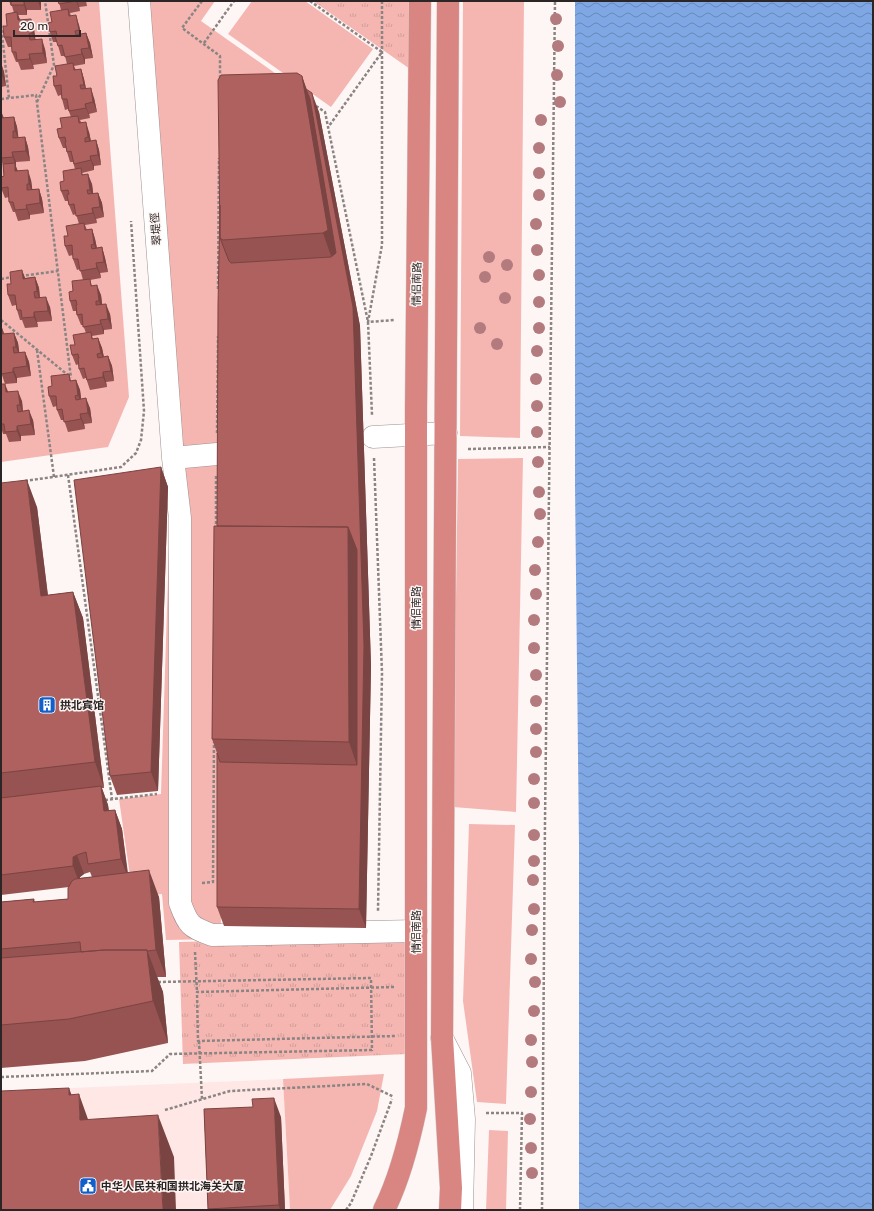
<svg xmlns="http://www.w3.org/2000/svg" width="874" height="1211" viewBox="0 0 874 1211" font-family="Rubik,'Noto Sans SC',sans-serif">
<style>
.built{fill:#fee7e5}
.green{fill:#f5b6b2}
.park{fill:url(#park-tufts)}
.water{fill:url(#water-waves)}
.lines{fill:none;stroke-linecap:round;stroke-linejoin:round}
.minor-casing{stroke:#9e9190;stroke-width:23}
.highway-casing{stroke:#d5d4d3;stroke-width:23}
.path{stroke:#8a8483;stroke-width:2.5;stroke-dasharray:3 2;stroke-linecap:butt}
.minor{stroke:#fff;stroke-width:22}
.highway{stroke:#d98683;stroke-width:22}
.tree{fill:#b47b7f}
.wall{fill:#965351;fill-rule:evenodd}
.shaded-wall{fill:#7a4442}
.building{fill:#ae615e;stroke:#7a4442}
.labels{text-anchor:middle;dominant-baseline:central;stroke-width:3;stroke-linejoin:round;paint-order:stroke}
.street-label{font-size:11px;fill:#2b2625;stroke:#fef6f5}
.poi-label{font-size:11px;font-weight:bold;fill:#2b2625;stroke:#fef6f5;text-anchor:start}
</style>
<defs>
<pattern id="park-tufts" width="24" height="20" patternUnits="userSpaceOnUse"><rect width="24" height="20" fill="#f5b6b2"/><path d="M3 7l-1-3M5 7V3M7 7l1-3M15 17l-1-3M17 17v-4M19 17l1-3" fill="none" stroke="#d29c99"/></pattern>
<pattern id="water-waves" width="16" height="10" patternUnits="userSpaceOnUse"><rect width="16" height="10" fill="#7fa7e4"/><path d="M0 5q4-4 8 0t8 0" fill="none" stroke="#6888b9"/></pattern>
</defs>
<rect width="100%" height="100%" fill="#fef6f5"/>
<path class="built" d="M283,1079L290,1210H1V1091Z"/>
<path class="green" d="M1,1H99L129,397L108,447L1,462Z
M142,1H215L201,21L299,90L220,323L221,939L166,940L162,894L133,897L119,799L161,794L171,486Z
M252,1H305L373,49L331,107L228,34Z
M463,1H524L520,438L460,436Z
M523,458L516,812L453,807L458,459Z
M469,824L515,825L506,1104L477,1102L463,1001Z
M384,1074L377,1111L351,1176L330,1210H290L283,1079Z
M489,1130L508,1131L506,1210H486Z"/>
<path class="park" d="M313,1H411L410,69Z
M407,936V1054L183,1064L179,942Z"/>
<path class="water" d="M575,1H873V1210H579V844L575,485Z"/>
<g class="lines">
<defs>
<path id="minor" d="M139,1L173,458L180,518V903C188,925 190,927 212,935L416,931
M373,437L446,433
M173,458L217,454
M442,1038L460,1073L464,1119L462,1210"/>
<path id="highway" d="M448,1L442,1038L451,1188L450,1210
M384,1210C400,1178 409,1142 416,1108V409L420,1"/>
</defs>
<use href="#minor" class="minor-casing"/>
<use href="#highway" class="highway-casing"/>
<path class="path" d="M202,1L182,28L220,56V79
M310,1L382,52L329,126
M382,1V245L368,322L394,320
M1,25L9,98
M204,43L234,1
M1,99L36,95L71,378
M37,102L54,65L45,1
M316,106L325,112L368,322L372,415
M21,276L58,271
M1,279L12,277
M218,289L219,158
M1,320L69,376
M37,350L54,477
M217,433L218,336
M468,449L550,447
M374,458L382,673L378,911
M68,475L112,799
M25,481L121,467L136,453L141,440L144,411L131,221
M216,529V476
M105,800L157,794
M202,883L213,882L214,742
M195,952L197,992
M394,987L197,992L198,1041L395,1036
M199,1041L202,1099
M1,1077L152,1071L170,1054L372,1050L371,978L157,982
M165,1110L230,1091L367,1084L394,1097
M486,1113H522L520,1210
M346,1210L351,1203L371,1156L392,1099
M542,1210L545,821L555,1"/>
<use href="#minor" class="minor"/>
<use href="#highway" class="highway"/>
</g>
<g class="tree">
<circle cx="556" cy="19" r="6"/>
<circle cx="558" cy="46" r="6"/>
<circle cx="557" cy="75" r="6"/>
<circle cx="560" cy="102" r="6"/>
<circle cx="541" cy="120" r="6"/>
<circle cx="539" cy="148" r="6"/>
<circle cx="539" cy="173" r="6"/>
<circle cx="539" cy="195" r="6"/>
<circle cx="536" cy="224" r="6"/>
<circle cx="537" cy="250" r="6"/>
<circle cx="489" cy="257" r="6"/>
<circle cx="507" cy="265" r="6"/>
<circle cx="539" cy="275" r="6"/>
<circle cx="485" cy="277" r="6"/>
<circle cx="505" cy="298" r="6"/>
<circle cx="539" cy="302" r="6"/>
<circle cx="480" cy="328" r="6"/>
<circle cx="539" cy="328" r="6"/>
<circle cx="497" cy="344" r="6"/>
<circle cx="537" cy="351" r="6"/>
<circle cx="536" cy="379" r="6"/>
<circle cx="537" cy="406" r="6"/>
<circle cx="537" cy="432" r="6"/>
<circle cx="538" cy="462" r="6"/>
<circle cx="539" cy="492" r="6"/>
<circle cx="540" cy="514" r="6"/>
<circle cx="538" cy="542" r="6"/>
<circle cx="535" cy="570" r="6"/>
<circle cx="536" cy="594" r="6"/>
<circle cx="534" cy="620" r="6"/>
<circle cx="534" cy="648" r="6"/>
<circle cx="536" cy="675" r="6"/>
<circle cx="536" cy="701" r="6"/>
<circle cx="536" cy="729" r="6"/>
<circle cx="536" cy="752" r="6"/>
<circle cx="534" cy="779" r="6"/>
<circle cx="534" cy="803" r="6"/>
<circle cx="534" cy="835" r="6"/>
<circle cx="534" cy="861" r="6"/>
<circle cx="533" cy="880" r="6"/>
<circle cx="534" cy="909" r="6"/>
<circle cx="532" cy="930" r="6"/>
<circle cx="531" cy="959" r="6"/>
<circle cx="535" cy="982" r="6"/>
<circle cx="534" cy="1011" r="6"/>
<circle cx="531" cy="1040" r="6"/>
<circle cx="532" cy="1062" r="6"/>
<circle cx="531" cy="1092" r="6"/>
<circle cx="530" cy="1119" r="6"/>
<circle cx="531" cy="1148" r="6"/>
<circle cx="532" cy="1173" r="6"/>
</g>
<path class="wall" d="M9,1H41V10H27V15H18L20,20L34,29L35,39L45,49L47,63L33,65L34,69L21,70L18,62H16L12,52V47H8L4,37L7,26L14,13L12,6H11Z
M55,1H86L87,6L79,7L80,11L70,13L71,16L79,25L81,34L86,33L90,43L93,58L85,59V64L74,66L76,70L81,69L84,79L86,88L94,98L97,112L89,114L90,118L80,120L81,122L89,132L91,141L96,140L99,150L101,165L94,166V170L82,173L83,175L92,184L93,194L98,193L102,203L104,217L96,219L97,223L85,225L87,230L92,229L95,239L97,248L102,247L105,258L108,272L100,273L101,278L90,280L92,286L101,295L102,305L110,314L112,329L104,330V334L92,336L93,339L98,338L102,348L104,357L108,356L112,366L114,381L106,382L107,387L90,390L86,378L83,379L79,369V364L76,365L72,355L75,345L86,333L83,325H81L77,315L76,311H73L70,301L73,291L83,280L80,269L77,270L73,259V255L69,256L65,246L68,236L79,224L76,214L73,215L69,205L68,201H65L61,191L64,181L75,169L73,162H70L67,152L66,148H63L59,138L62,128L71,117L68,109L65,110L62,99L61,95L58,96L54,86L57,76L67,64L65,56H61L57,42H53L50,32L52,22L61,10L59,2H56Z
M1,63L4,72L6,86L1,87Z
M302,76L306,89L319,112L360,326L371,666L366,928L224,926L217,907V753L212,739L217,526L220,205Z
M1,111L4,118L14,117L17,127L18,137H25L28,147L30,161L16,162V167L18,171L31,180L32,189H39L42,199L44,213L30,215V219L18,221L15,212H13L9,202V197L5,198L1,188L4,176L3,165L1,160Z
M35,277L39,288L40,297L50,307L52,321L37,322L38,327L25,328L22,320H20L17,310L16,305L12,306L8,295L25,278Z
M1,325L4,334L14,333L18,343L19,353L25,352L29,362L31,376L17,378V383L5,384L2,375H1Z
M69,374L71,381L76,380L80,390L81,399L90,408L92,423L84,424L85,429L68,432L64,420H61L57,410V406L53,407L49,396L52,386Z
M1,384L8,392L22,401L23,411L33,420L35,435L21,436V441L9,442L6,434H3L1,427Z
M161,467L168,487L158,791L117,795L110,776Z
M1,483L37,507L48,595L73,592L83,618L104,788H102L108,805L109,811L115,810L122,829L128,873L159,897L166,977H157L163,992L168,1043L85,1061L1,1068V902L34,899L35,902L68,899L69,887L1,895ZM90,872L92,877L80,878V877L84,874Z
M204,1109L281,1117L285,1210H208Z"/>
<path class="shaded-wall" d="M24,1L27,10V15L24,5Z
M38,1H41V10Z
M76,1H77L79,7L80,11Z
M17,12L21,22L18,20Z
M76,15L79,25L82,40L79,30Z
M31,19L34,29L36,43L32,33Z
M86,33L90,43L93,58L89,48Z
M42,39L45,49L47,63L43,53Z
M81,49L85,59V64L82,54Z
M29,54L33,65L34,69L30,59Z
M1,63L4,72L6,86L2,76Z
M81,69L84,79L87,95L84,85Z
M302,76L317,118L312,93L319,112L360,326L371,666L366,928L359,909L361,777L349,742L343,272L338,276L323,233Z
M91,88L94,98L97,112L93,102Z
M85,104L89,114L90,118L86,108Z
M1,111L4,120L1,118Z
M14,117L17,127L19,141L15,131Z
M86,122L89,132L92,147L88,137Z
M25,137L28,147L30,161L26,151Z
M96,140L99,150L101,165L98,155Z
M12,152L16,162V167L13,157Z
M90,156L94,166V170L91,160Z
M15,163L18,173L15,171Z
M28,170L31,180L33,194L29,184Z
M88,174L92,184L94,200L90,190Z
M39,189L42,199L44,213L40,203Z
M98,193L102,203L104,217L100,207Z
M26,205L30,215V219L27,209Z
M92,208L96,219L97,223L93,213Z
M92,229L95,239L98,254L94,244Z
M102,247L105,258L108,272L104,262Z
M96,263L100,273L101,278L97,268Z
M22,270L26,280L23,279Z
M35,277L39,288L40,301L37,291Z
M97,285L101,295L103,311L99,301Z
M46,297L50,307L52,321L48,311Z
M106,304L110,314L112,329L108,319Z
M34,312L37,322L38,327L34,317Z
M100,320L104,330V334L101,324Z
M1,325L5,336L2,334Z
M14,333L18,343L20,357L16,347Z
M98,338L102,348L105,363L101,353Z
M25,352L29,362L31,376L27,366Z
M108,356L112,366L114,381L111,371Z
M13,368L17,378V383L13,372Z
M103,372L106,382L107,387L103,377Z
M76,380L80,390L82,405L78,395Z
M5,384L9,394L6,392Z
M18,391L22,401L23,415L20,405Z
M86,398L90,408L92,423L88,413Z
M29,410L33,420L35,435L31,424Z
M80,414L84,424L85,429L81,419Z
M17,426L21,436V441L17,431Z
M161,467L168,487L158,791L151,772Z
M27,480L37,507L51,622L41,596Z
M73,592L83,618L104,788L95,762Z
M101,786L108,805L111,830L104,811Z
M115,810L122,829L128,878L121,859Z
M77,855L84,874L80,877V885L73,866V857Z
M149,870L159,897L166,977L156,950Z
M147,950L163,992L168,1043L153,1001Z
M69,1088L80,1117L79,1094L94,1136L95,1162L69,1095Z
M274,1098L281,1117L285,1210H280L279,1205Z
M158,1115L174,1157L176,1210H163Z"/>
<path class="building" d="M11,1H24V5H11Z
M58,1H76L59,4Z
M68,9L69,16L76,15L79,30L75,31L76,35L86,33L89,48L81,49L82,54L65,57L62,45L58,46L55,36H57L56,31L50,32L48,23L52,22L50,12Z
M17,12L18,20L31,19L32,33L29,34L30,40L42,39L43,53L29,54L30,59L17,60L16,52H12L11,37H4L3,26H7L6,14Z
M73,63L74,70L81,69L84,85H80L81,89L91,88L93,102L85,104L86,108L69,111L67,99H62L61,85L54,86L53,76H57L55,66Z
M1,66L2,76H1Z
M297,73L302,76L328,230L323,233L223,240L220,238L218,80L221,75Z
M306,89L312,93L353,307L364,646L359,909L217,907V753L220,762L357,765V550L348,527L217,526L218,305L220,205V238L229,261L231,263L331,257L336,253L310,99Z
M1,116V118L14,117L15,131H13V138L25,137L26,151L12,152L13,157L1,158Z
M78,116L79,123L86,122L88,137L85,138V142L96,140L98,155L90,156L91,160L74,164L71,151L67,152L65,142H66L65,137L59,138L57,129L62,128L60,118Z
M15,163V171L28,170L29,184H27V190L39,189L40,203L26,205L27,209L15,210L13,202H9L8,187L1,188V177L4,176L3,164Z
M81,168L82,175L88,174L90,190H87L88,194L98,193L100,207L92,208L93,213L76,216L74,204L69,205L67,195L69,194L68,190L61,191L60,182L64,181L63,171Z
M84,223L85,230L92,229L94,244L91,245L92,249L102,247L104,262L96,263L97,268L80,271L78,259H73L72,245L65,246L64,236H68L66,226Z
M22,270L23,279L35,277L37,291L34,292L35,298L46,297L48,311L34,312V317L22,318L21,310H17L15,295H8L7,284H11L10,272Z
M90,279L91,286L97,285L99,301H96V305L106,304L108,319L100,320L101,324L83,327L82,314L77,315L76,305H77L76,300L70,301L69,292L73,291L72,281Z
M1,325L2,334L14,333L16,347H13L14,353L25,352L27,366L13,368V372L1,374Z
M91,332L92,339L98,338L101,353L97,354L98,358L108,356L111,371L103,372V377L87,380L84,368L79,369L78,358H79L78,354L72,355L70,345H75L73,335Z
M69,374L70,381L76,380L78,395L75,396L76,400L86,398L88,413L80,414L81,419L64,422L62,409L57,410L56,396H49L48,387L52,386L51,376Z
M1,384H5L6,392L18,391L20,405H17L18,412L29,410L31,424L17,426V431L5,432L4,424H1Z
M161,467L151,772L110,776L74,480Z
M27,480L41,596L73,592L95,762L1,773V483Z
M214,526L348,527L349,742L212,739Z
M101,786L104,811L115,810L121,859L88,864L86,852L77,855L73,857V866L1,875V798Z
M149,870L156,950L148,951L147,950H104L81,952L80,942L1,949V902L34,899L33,902L68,899V888L72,881L75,879Z
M104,950H147L153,1001L69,1019L1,1025V958Z
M69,1088V1095L79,1094L80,1120L158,1115L163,1210H1V1091Z
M274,1098L279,1205L208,1209L204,1109L253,1107L252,1099Z"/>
<defs>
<symbol id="building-square" viewBox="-11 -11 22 22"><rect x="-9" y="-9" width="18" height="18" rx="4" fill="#135fc9" stroke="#fef6f5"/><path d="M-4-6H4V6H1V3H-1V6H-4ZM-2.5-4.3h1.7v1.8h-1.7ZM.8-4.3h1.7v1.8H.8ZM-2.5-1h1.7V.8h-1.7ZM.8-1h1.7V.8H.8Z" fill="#fff"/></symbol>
<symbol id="civic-square" viewBox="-11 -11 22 22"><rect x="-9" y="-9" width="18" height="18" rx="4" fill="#135fc9" stroke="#fef6f5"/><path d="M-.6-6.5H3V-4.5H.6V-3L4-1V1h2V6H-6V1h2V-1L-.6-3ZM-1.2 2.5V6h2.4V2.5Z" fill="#fff"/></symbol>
</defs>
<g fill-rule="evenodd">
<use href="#building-square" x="37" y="695" width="20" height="20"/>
<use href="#civic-square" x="78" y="1176" width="20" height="20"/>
</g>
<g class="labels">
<g class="street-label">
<text transform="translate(156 229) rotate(-94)">翠堤徑</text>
<text transform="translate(417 284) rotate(-89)">情侣南路</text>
<text transform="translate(416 608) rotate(-90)">情侣南路</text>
<text transform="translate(416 932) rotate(-90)">情侣南路</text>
</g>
<g class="poi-label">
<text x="60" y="705">拱北宾馆</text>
<text x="101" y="1186">中华人民共和国拱北海关大厦</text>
</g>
</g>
<rect width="874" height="1211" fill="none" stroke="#2b2625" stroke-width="4"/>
<path d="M14 30v6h66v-6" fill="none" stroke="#2b2625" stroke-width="2"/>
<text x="20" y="30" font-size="12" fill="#2b2625" stroke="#fef6f5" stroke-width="3" paint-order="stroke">20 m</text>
</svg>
